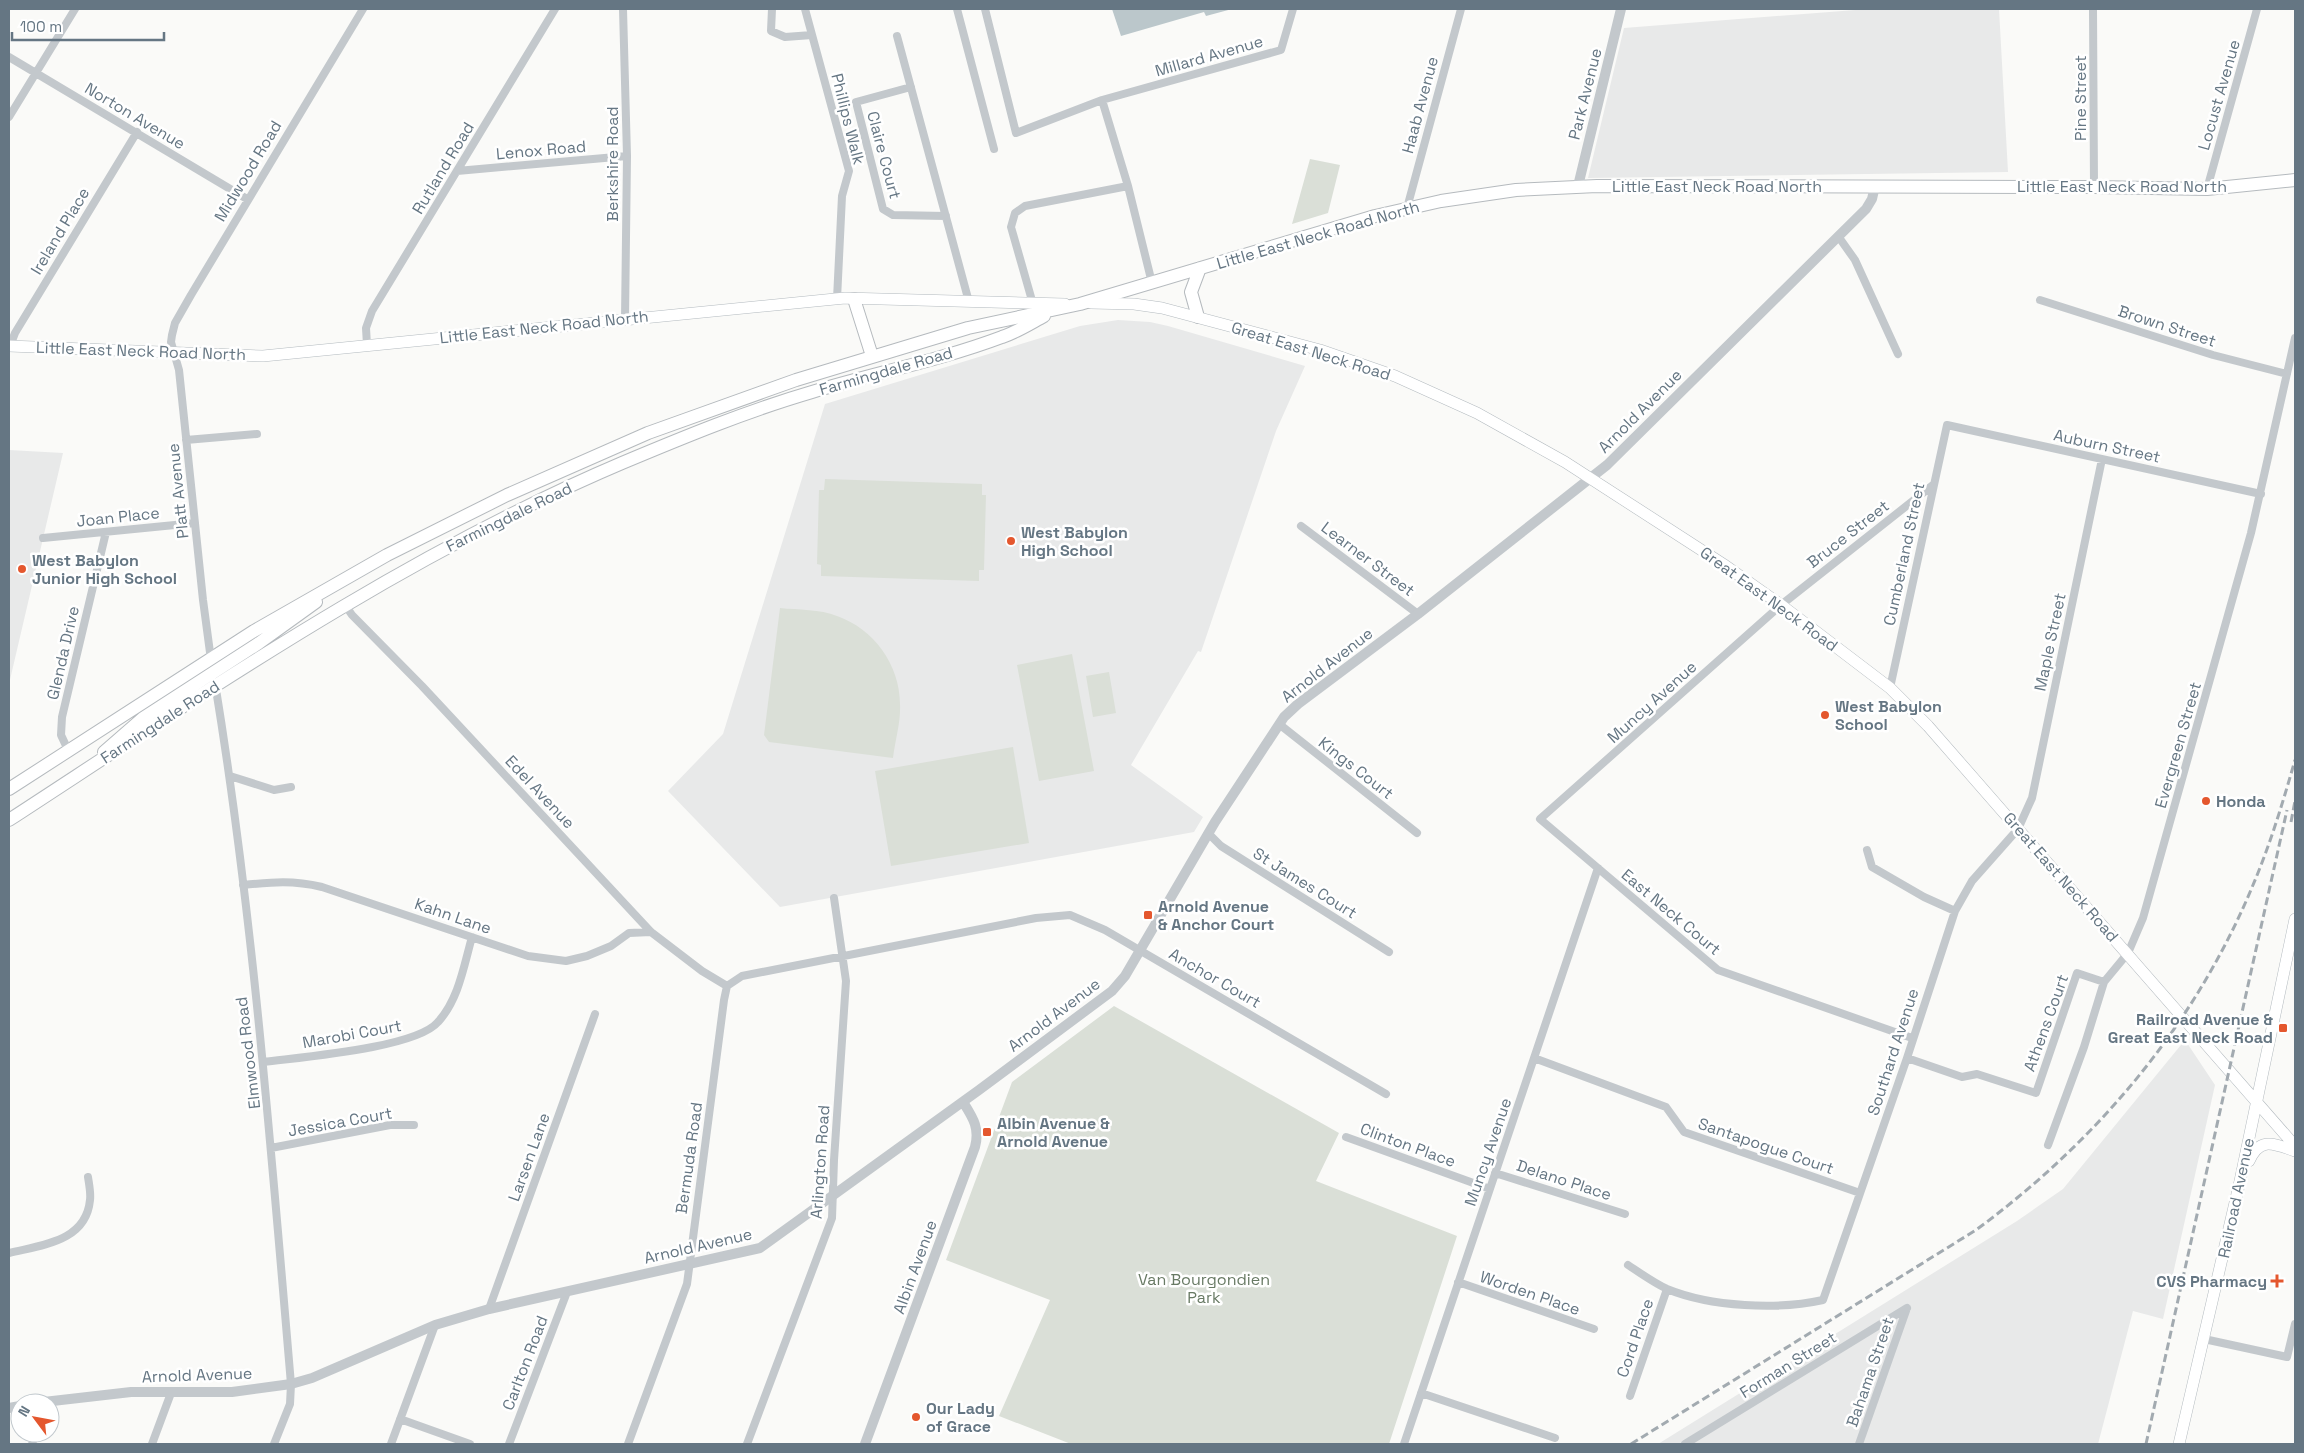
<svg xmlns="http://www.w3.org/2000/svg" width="2304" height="1453" viewBox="0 0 2304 1453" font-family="'Space Grotesk',sans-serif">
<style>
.built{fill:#e8e9e9}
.green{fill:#dadfd7}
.water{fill:#bbc7cb}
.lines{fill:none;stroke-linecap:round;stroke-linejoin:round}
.secondary-casing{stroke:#b3babf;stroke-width:12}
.primary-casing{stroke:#b5babe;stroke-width:14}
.minor{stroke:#c3c8cc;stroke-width:8}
.tertiary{stroke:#c3c8cc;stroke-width:10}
.secondary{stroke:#fff;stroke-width:11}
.primary{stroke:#fff;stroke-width:12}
.rail{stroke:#a2aab0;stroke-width:3;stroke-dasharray:8 4;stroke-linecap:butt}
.poi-dot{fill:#e4572e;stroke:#fff;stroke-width:2}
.labels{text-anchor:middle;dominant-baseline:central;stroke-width:5;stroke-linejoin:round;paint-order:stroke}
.street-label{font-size:16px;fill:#657683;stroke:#fff}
.poi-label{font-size:16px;font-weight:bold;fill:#657683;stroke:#fff;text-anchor:start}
.park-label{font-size:16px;fill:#687a64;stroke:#fff}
</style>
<rect width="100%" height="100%" fill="#fafaf8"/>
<path class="built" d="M1868,9H1999L2008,172L1588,178L1624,28Z
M1118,320L1150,322L1168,326L1305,366L1276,431L1201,652L1198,651L1131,765L1203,817L1194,832L780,907L668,791L723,734L825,404L1080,326Z
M9,450L63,453L9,684Z
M2185,1040L2215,1085L2163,1319L2133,1311L2098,1444H1658L2017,1221L2063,1189Z"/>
<path class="green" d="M1310,159L1340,165L1328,213L1292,224Z
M825,479L982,484V495H986L984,570H979V581L821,576V565L817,564L819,490H824Z
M780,608C798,610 820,609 837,616C874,629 900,665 900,704C901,722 895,741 893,758L769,742L764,735Z
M1072,654L1094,771L1039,781L1017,665Z
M1109,672L1116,713L1093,717L1086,676Z
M1013,747L1029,843L891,866L875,771Z
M1114,1006L1339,1133L1316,1181L1457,1236L1389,1444H1071L999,1416L1050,1300L946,1260L1012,1082Z"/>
<path class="water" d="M1112,9H1232L1206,16L1204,12L1121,36Z"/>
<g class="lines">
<defs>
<path id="secondary" d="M1091,303L1134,304L1162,308L1320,350L1395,376L1477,413L1565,462L1723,564L1781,605L1890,688L1928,726L2295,1146
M9,346L263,356L845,298L1065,304
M2249,1161C2260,1136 2274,1144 2295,1151
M2179,1444L2240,1181L2295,919"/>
<path id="primary" d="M854,299L872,356
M1198,317L1191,292L1200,268
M104,752L143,718L259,643L316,602
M9,789L254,631L387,555L507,495L648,433L796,380L968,328L1080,304L1375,216L1441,201L1516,190L1597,186L2094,187L2207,189L2295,180
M9,820C207,691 403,556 622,463C684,437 747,411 812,392C875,373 941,360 1002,337C1017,332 1031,323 1044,316"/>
</defs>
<use href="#secondary" class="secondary-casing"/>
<use href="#primary" class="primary-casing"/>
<path class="minor" d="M623,9L627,156L625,319
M772,9L771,31L785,37L812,35
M805,9L849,171L842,196L837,299
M957,9L994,149
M985,9L1016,133L1102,100L1281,50L1293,9
M2093,9L2094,187
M897,36L969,302
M9,57L247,199
M911,87L856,102L883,209L893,215L946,216
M1102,100L1128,186L1152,283
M9,117L75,9
M457,171L627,156
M2207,189L2257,9
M1407,208L1461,9
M1838,236L1855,260L1898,354
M2040,300L2213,355L2287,374
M1033,304L1011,227L1015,213L1025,206L1128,186
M367,345L366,328L372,311L555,9
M10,346L15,333L137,132
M186,440L257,434
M1301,526L1418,614
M43,538L195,523
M345,605L352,615L422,686L651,932L702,971L727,986
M211,660L203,600L179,370L171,342L172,335L175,323L191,295L363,9
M215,683C253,915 271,1150 291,1384L290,1404L274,1444
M1890,688L1947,425L2261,494
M1279,724L1417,833
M68,750L61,735L62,717L106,532
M230,776L274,790L291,787
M1208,833L1221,846L1389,952
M1867,850L1872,867L1924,897L1955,911
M243,885C273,882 293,880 322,887L528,956L566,961L587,956L611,946L629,933L651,932
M727,986L742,976L1036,918L1070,915L1105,930L1386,1094
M1912,1038L1718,970L1540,819L1781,605L1933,485
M1534,1058L1666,1107L1684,1132L1860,1193
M1907,1058L1962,1077L1977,1074L2036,1093L2077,973L2104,982
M264,1062C302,1057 416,1048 438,1022C459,999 464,965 472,937
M1346,1137L1490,1189
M2048,1145L2084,1047L2104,982L2128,953L2143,918L2251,533L2295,338
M271,1148L390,1125H414
M1495,1173L1625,1214
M9,1253C41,1245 86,1242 90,1200C91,1193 89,1184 88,1177
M1628,1265C1640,1273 1654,1283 1667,1289C1711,1307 1778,1310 1823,1300L1907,1058L1955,911L1972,881L2018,829L2032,798L2102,459
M1458,1282L1594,1329
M489,1309L595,1014
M2204,1339L2287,1357L2295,1324
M1421,1393L1555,1438
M1630,1396L1667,1289
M400,1419L470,1444
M32,1444L36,1433
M152,1444L171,1393
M391,1444L435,1325
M509,1444L567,1292
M628,1444L687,1284L724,1000L727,986
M747,1444L832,1218L834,1160L846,981L834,898
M1404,1444L1598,868
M1685,1444L1907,1308
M1859,1444L1907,1308"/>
<path class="tertiary" d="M1578,186L1621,9
M35,1403L131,1392H232L291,1384L312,1378L435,1325L489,1309L760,1248L979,1090L1112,991L1125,976L1215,822L1284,717L1298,704L1418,614L1607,465L1866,209L1872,199L1875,186
M9,1408L20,1406
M865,1444L975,1147C980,1128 973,1118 963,1102"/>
<use href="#secondary" class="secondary"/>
<use href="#primary" class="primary"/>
<path class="rail" d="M2291,822L2295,801
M1631,1444L1976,1230C2098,1140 2195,1025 2253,885C2270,845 2283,802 2295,760
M2146,1444L2287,810"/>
</g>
<g class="poi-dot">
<circle cx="1011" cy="541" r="5"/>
<circle cx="22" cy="569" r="5"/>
<circle cx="1825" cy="715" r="5"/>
<circle cx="2206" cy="801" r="5"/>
<rect x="1143" y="910" width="10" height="10" rx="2.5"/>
<rect x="2278" y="1023" width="10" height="10" rx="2.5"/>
<rect x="982" y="1127" width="10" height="10" rx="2.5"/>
<path d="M2274.5 1273.5h5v5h5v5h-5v5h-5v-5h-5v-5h5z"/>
<circle cx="916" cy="1417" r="5"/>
</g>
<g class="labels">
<g class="street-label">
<text transform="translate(1209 56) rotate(-16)">Millard Avenue</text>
<text transform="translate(1585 94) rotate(-76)">Park Avenue</text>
<text transform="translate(2219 95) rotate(-74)">Locust Avenue</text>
<text transform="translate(2080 98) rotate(-90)">Pine Street</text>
<text transform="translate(1420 105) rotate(-75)">Haab Avenue</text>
<text transform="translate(135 116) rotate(31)">Norton Avenue</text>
<text transform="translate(848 119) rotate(76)">Phillips Walk</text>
<text transform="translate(541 150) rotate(-5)">Lenox Road</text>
<text transform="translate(884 155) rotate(75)">Claire Court</text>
<text transform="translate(612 164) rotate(-90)">Berkshire Road</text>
<text transform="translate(443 168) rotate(-59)">Rutland Road</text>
<text transform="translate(248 171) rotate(-59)">Midwood Road</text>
<text x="1717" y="186">Little East Neck Road North</text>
<text x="2122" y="186">Little East Neck Road North</text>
<text transform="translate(60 231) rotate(-59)">Ireland Place</text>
<text transform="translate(1318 235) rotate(-16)">Little East Neck Road North</text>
<text transform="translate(2167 326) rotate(18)">Brown Street</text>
<text transform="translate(544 327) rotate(-6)">Little East Neck Road North</text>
<text transform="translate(141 351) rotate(2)">Little East Neck Road North</text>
<text transform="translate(1311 351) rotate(17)">Great East Neck Road</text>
<text transform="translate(886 371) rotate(-16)">Farmingdale Road</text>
<text transform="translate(1640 411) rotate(-45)">Arnold Avenue</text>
<text transform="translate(2107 446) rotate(12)">Auburn Street</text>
<text transform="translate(178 491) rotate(-96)">Platt Avenue</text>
<text transform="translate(118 517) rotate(-6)">Joan Place</text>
<text transform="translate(509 517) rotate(-26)">Farmingdale Road</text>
<text transform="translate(1848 534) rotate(-38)">Bruce Street</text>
<text transform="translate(1904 554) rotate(-78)">Cumberland Street</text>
<text transform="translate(1368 559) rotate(37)">Learner Street</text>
<text transform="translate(1769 599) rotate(36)">Great East Neck Road</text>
<text transform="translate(2050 642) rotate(-78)">Maple Street</text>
<text transform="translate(63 653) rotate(-77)">Glenda Drive</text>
<text transform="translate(1327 665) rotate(-38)">Arnold Avenue</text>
<text transform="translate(1652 702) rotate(-42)">Muncy Avenue</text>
<text transform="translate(160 722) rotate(-33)">Farmingdale Road</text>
<text transform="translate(2178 745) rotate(-74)">Evergreen Street</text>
<text transform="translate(1356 768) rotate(38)">Kings Court</text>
<text transform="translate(540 792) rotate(47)">Edel Avenue</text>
<text transform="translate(2061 877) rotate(49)">Great East Neck Road</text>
<text transform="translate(1305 883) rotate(32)">St James Court</text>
<text transform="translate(1671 912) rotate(40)">East Neck Court</text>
<text transform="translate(453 916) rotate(19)">Kahn Lane</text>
<text transform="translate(1215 978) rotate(30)">Anchor Court</text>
<text transform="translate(1054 1015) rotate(-37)">Arnold Avenue</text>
<text transform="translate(2046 1023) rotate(-70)">Athens Court</text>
<text transform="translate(352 1034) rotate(-10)">Marobi Court</text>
<text transform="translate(1893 1052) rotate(-72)">Southard Avenue</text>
<text transform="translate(248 1053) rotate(-97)">Elmwood Road</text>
<text transform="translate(340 1122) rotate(-10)">Jessica Court</text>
<text transform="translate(1408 1145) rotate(20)">Clinton Place</text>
<text transform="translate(1766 1146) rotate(19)">Santapogue Court</text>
<text transform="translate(1488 1152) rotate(-71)">Muncy Avenue</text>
<text transform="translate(529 1157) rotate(-70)">Larsen Lane</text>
<text transform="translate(689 1158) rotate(-82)">Bermuda Road</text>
<text transform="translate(820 1162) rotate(-86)">Arlington Road</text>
<text transform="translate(1564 1180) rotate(18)">Delano Place</text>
<text transform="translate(2236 1198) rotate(-78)">Railroad Avenue</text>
<text transform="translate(698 1246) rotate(-13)">Arnold Avenue</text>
<text transform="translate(915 1267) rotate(-70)">Albin Avenue</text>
<text transform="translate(1530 1293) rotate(19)">Worden Place</text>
<text transform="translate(1635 1338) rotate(-71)">Cord Place</text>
<text transform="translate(525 1363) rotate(-69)">Carlton Road</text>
<text transform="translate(1788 1365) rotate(-32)">Forman Street</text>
<text transform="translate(1870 1372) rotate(-71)">Bahama Street</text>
<text transform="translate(197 1375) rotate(-2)">Arnold Avenue</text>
</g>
<g class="poi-label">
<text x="1021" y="532">West Babylon<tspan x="1021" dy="18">High School</tspan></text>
<text x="32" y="560">West Babylon<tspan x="32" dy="18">Junior High School</tspan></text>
<text x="1835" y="706">West Babylon<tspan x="1835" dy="18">School</tspan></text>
<text x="2216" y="801">Honda</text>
<text x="1158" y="906">Arnold Avenue<tspan x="1158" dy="18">&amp; Anchor Court</tspan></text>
<text x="2273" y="1019" text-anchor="end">Railroad Avenue &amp;<tspan x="2273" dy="18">Great East Neck Road</tspan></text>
<text x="997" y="1123">Albin Avenue &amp;<tspan x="997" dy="18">Arnold Avenue</tspan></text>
<text x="2267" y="1281" text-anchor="end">CVS Pharmacy</text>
<text x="926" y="1408">Our Lady<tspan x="926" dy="18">of Grace</tspan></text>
</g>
<g class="park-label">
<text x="1204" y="1279">Van Bourgondien<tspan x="1204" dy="18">Park</tspan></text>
</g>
</g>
<rect width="2304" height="1453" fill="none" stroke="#657683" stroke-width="20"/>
<g transform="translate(35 1418) rotate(302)"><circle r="24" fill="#ffffff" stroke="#c1c8cd"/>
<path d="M0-4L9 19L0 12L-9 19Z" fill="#e4572e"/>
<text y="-8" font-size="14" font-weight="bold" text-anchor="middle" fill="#657683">N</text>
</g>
<path d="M12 32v8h152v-8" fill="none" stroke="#657683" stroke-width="2.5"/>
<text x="20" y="32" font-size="15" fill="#657683" stroke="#ffffff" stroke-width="4" paint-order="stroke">100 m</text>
</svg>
